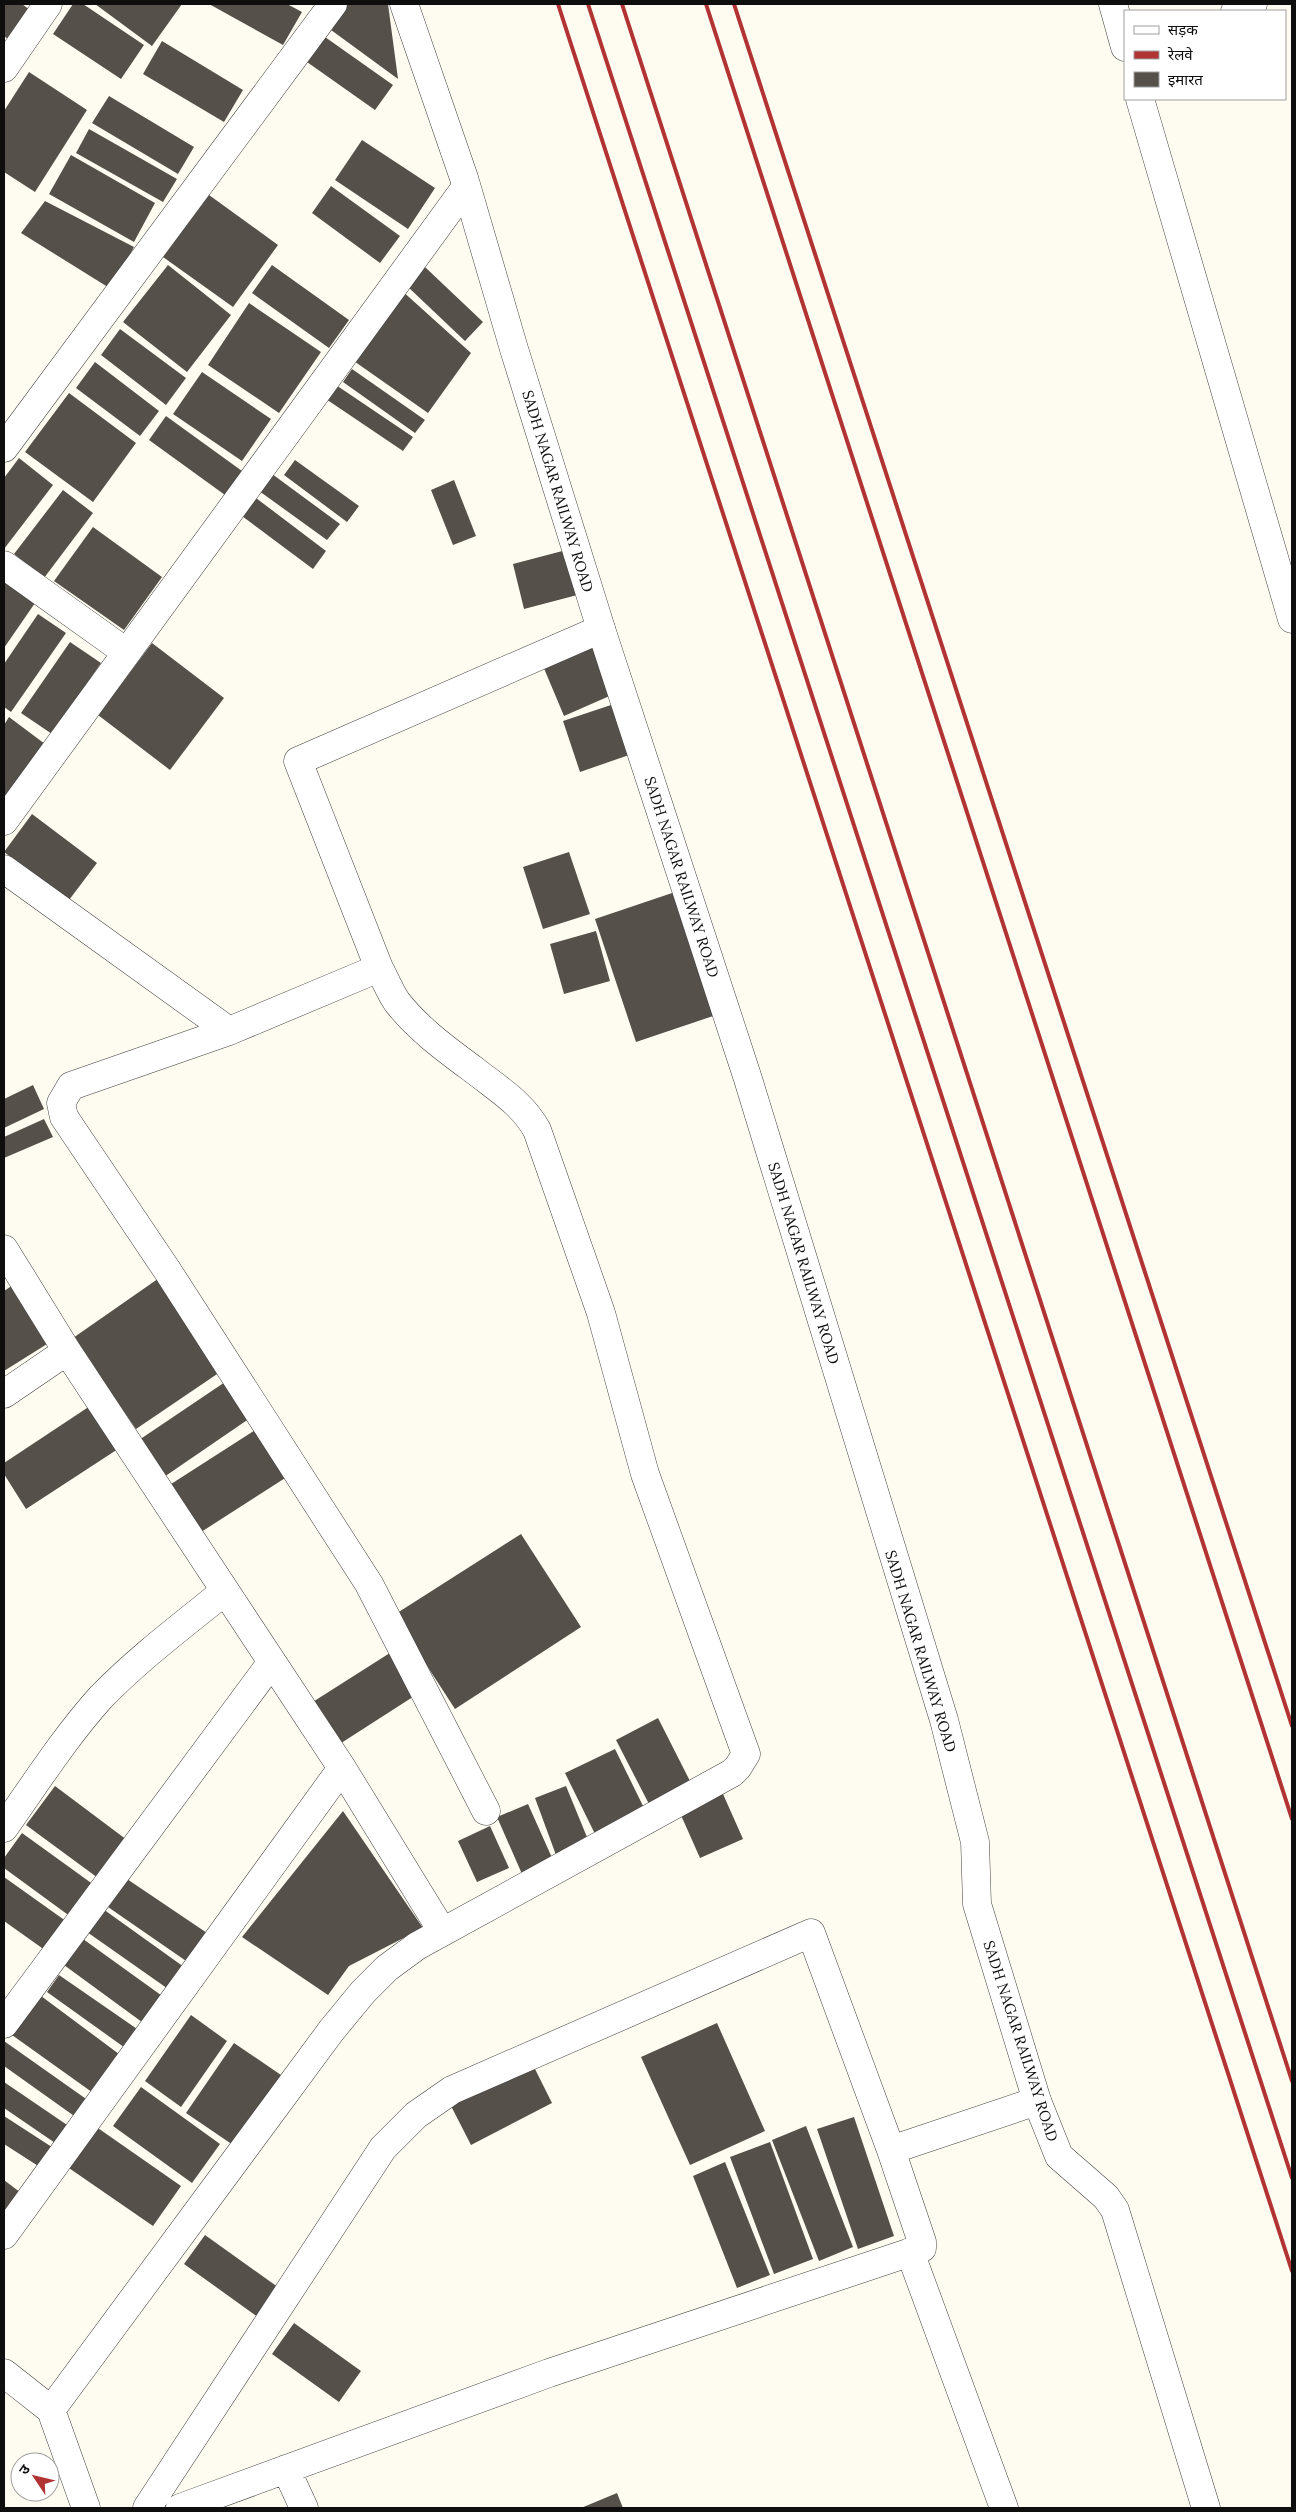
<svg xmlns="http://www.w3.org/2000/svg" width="1296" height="2512" viewBox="0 0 1296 2512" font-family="Lora,'Noto Sans Devanagari',serif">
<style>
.building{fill:#56504b}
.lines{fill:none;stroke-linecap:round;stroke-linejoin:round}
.service-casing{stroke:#414141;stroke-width:25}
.minor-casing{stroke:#414141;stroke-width:29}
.tertiary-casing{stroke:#414141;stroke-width:29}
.service{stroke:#fff;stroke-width:24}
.minor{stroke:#fff;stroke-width:28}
.tertiary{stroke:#fff;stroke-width:28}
.rail{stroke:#b13334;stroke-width:4}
.labels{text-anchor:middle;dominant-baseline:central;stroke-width:5;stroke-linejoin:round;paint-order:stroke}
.street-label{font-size:15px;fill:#0e0e0e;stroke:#fff}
</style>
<rect width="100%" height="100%" fill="#fefcf0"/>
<path class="building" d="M4,4H22L34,13L13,43L4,36Z
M73,4H83L144,45L121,79L53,34Z
M95,4H182L152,46Z
M209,4H287L302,12L283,45Z
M344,4H388L398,79L327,27Z
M325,37L393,85L375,110L307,62Z
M162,41L243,90L224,122L143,74Z
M29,72L87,110L35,192L4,172V111Z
M109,96L194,147L178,174L92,123Z
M89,129L177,179L163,202L76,153Z
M362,140L435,188L408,229L335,180Z
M71,155L155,203L134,242L49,194Z
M331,186L400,236L380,263L312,213Z
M209,195L278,245L233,307L163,257Z
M45,201L134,247L111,289L21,233Z
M168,265L231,315L187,372L123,322Z
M272,265L349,320L329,348L252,293Z
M425,267L483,322L465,341L407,286Z
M400,289L471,353L428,413L351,359Z
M249,303L321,352L279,413L208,365Z
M120,329L186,378L166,405L101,355Z
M95,362L159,411L140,436L76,388Z
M352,369L425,420L415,433L343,382Z
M202,372L271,419L242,461L173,414Z
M330,381L413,437L403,451L320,395Z
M69,393L136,443L93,502L25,452Z
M166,416L242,471L225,495L149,440Z
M19,458L53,485L4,549V478Z
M295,460L359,506L347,522L284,475Z
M268,471L340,524L327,540L255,488Z
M454,480L476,536L453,545L431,490Z
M63,490L93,513L44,578L14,554Z
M256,498L326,551L313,569L242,516Z
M93,527L162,577L124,630L54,581Z
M570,549L581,594L524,609L513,564Z
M4,581L35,603L4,648Z
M38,614L66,633L11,712L4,707V664Z
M70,642L101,663L52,734L21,713Z
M152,643L224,698L170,770L98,715Z
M593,644L614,694L564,716L543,666Z
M611,705L629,755L580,772L563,721Z
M9,717L45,744L4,800V725Z
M32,814L97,863L69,900L4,852Z
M569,852L590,914L543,929L523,867Z
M681,890L722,1013L636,1042L595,919Z
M596,931L610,981L564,994L550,944Z
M33,1085L44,1109L4,1128V1099Z
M44,1119L53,1137L4,1158V1137Z
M162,1276L226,1368L136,1429L73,1338Z
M19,1281L55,1339L4,1371V1291Z
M231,1378L256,1414L164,1477L139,1440Z
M90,1406L118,1449L26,1509L4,1474V1463Z
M263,1425L293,1473L198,1534L168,1486Z
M521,1534L581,1627L455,1709L394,1615Z
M393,1651L419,1693L335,1747L308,1705Z
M658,1718L692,1785L650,1806L616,1740Z
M615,1749L646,1812L596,1836L565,1773Z
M719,1785L743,1839L700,1858L676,1804Z
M55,1786L127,1840L98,1878L26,1825Z
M566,1786L589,1842L556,1855L535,1798Z
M528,1804L553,1860L522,1874L497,1817Z
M343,1811L423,1928L349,1966L328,1995L242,1937Z
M490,1826L509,1868L477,1882L458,1841Z
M22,1833L94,1885L71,1917L4,1868V1858Z
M4,1877L70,1924L49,1953L4,1921Z
M127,1879L210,1935L189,1963L108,1907Z
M103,1909L184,1967L171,1991L87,1932Z
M83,1939L165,1998L146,2025L64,1965Z
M59,1975L140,2031L128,2050L47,1992Z
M33,1990L123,2057L96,2095L5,2030Z
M191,2015L227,2041L181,2107L145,2081Z
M717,2023L765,2131L690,2165L641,2057Z
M4,2041L89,2101L77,2118L4,2066Z
M234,2043L281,2075L233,2145L186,2113Z
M530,2059L552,2103L471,2145L449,2102Z
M4,2082L73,2129L61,2147L4,2108Z
M141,2087L220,2144L192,2183L113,2126Z
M4,2116L58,2151L46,2171L4,2144Z
M854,2117L894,2236L858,2249L817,2129Z
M95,2126L181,2186L153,2226L66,2166Z
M806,2126L853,2247L819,2261L772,2140Z
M770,2142L813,2259L774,2274L730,2157Z
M725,2162L770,2275L737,2288L693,2176Z
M4,2180L25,2196L4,2224Z
M205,2235L282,2290L262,2320L184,2264Z
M294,2323L361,2371L339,2402L272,2354Z
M617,2493L623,2508H581Z"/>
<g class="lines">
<defs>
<path id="service" d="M1233,11L1255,4"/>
<path id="minor" d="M1113,4L1125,47
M4,68L48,4
M1140,99L1292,619
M4,448L333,4
M4,565L126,652
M4,821L466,187
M4,869L229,1031
M4,1249L67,1351L342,1768L442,1931
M4,1394L67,1351
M486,1811L369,1584L167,1270L64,1117L61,1103L71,1086L229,1031L379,968L298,761L601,629
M4,1828C35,1784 65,1737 101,1697C139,1658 183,1625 225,1591
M4,2024L272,1662
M4,2235L342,1768
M910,2252L1004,2508
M4,2373L51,2410L86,2508
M51,2410L331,2031L363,1992L387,1968L417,1946L732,1773L738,1767L746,1754L645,1474L601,1313L537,1130C522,1103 498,1089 474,1070C447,1050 418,1029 397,1002C390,992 385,979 379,968
M286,2469L304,2508
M147,2508L383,2148L416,2115L452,2090L811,1933L891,2150
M180,2508L549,2373L920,2249L922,2248V2242L891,2150L1037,2101"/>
<path id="tertiary" d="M404,4L464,178L514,349L601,629L748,1079L944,1720L975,1842L977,1904L1037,2101L1059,2156L1106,2197L1115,2210L1206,2508"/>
</defs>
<use href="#service" class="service-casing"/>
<use href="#minor" class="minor-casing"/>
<use href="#tertiary" class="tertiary-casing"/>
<use href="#service" class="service"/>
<use href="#minor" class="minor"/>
<use href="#tertiary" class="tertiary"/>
<path class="rail" d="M558,4L1292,2271
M588,4L1292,2178
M622,4L1292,2081
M706,4L1292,1819
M734,4L1292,1726"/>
</g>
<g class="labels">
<g class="street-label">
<text transform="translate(558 491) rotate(73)">SADH NAGAR RAILWAY ROAD</text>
<text transform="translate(682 877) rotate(72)">SADH NAGAR RAILWAY ROAD</text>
<text transform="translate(804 1263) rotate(73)">SADH NAGAR RAILWAY ROAD</text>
<text transform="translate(921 1651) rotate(73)">SADH NAGAR RAILWAY ROAD</text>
<text transform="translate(1021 2041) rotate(72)">SADH NAGAR RAILWAY ROAD</text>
</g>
</g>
<rect width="1296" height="2512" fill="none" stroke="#0e0e0e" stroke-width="10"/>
<rect x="1124" y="10" width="162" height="90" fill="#ffffff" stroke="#9f9f9f"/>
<rect x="1134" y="26" width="25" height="8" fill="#ffffff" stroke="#9f9f9f"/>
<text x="1168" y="35" font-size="15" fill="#0e0e0e">सड़क</text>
<rect x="1134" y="51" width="25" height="8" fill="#b13334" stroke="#9f9f9f"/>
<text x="1168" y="60" font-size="15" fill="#0e0e0e">रेलवे</text>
<rect x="1134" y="72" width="25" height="15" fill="#56504b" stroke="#9f9f9f"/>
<text x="1168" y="85" font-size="15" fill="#0e0e0e">इमारत</text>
<g transform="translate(35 2477) rotate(305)"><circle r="24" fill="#ffffff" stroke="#9f9f9f"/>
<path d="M0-4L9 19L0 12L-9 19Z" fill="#b13334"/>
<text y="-8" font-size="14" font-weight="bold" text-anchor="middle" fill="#0e0e0e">उ</text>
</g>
</svg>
